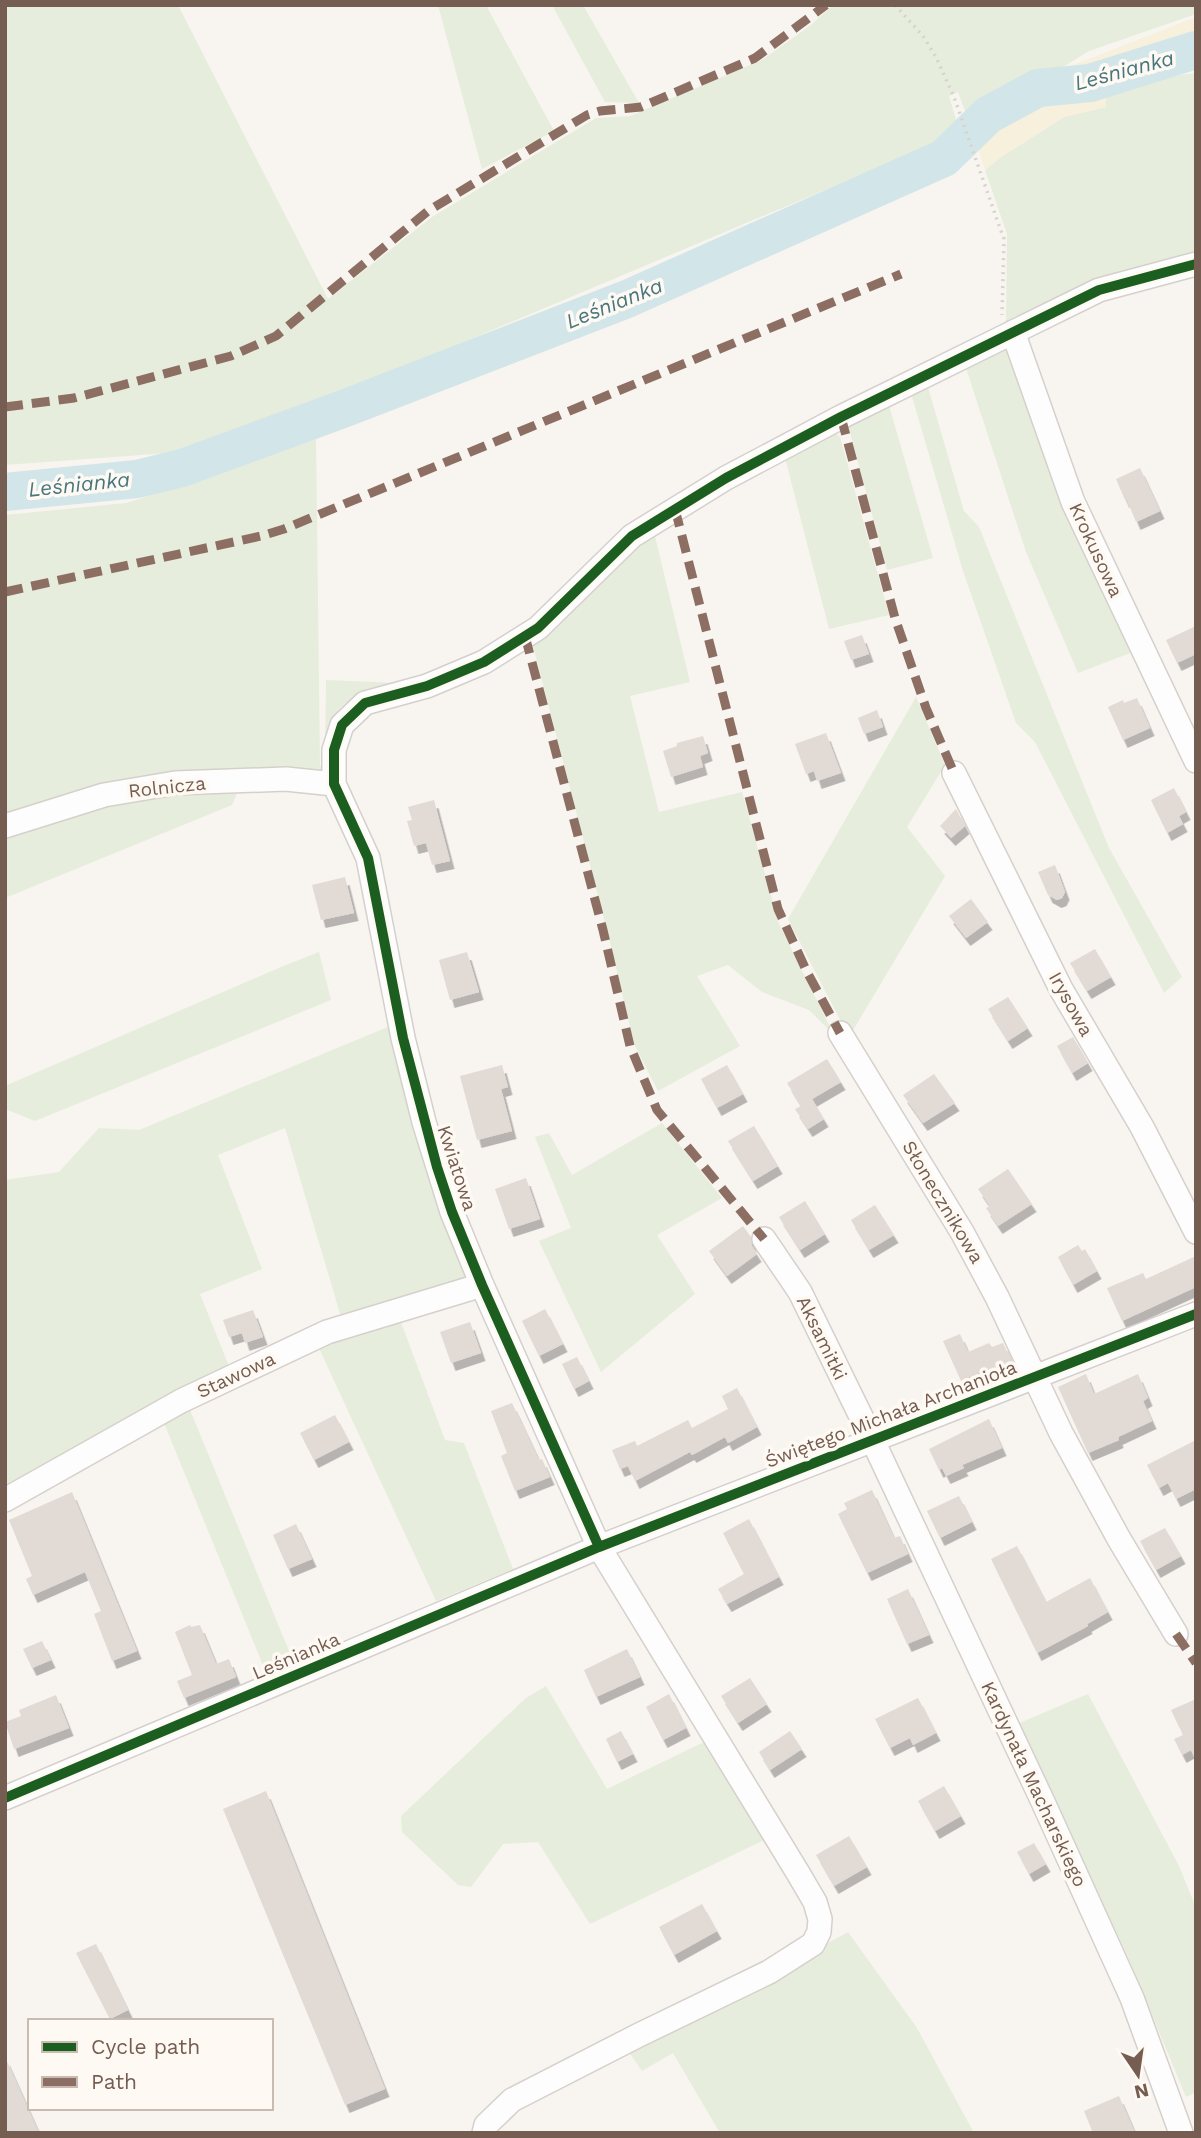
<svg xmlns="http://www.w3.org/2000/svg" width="1201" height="2138" viewBox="0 0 1201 2138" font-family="'Work Sans',sans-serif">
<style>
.green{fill:#e6eddc}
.sand{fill:#f7f0dc}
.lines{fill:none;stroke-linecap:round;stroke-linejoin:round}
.river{stroke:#d2e5e8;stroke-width:38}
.building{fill:#e2dad5;filter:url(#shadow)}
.minor-casing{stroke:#d6d0cb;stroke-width:26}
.path{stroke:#d8d2ce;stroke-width:3.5;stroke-dasharray:2 5;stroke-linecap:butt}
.minor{stroke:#fefdfd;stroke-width:23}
.quiet{stroke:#8d6e63;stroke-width:9;stroke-dasharray:18 9;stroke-linecap:butt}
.cycleway-casing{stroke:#fefaf3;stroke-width:15}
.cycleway{stroke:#1b5e20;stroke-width:10}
.labels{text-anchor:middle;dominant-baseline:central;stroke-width:7;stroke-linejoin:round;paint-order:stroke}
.street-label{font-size:19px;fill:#755d51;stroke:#fefaf3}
.water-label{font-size:21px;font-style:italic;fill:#49777f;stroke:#fefaf3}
</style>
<defs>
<filter id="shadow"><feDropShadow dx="4.5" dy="8" stdDeviation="0" flood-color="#0004"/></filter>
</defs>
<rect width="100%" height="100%" fill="#f8f4f0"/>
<path class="green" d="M5,5H178L328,299L432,217L596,118L630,116L762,60L811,25L833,5H1196V14L1089,51L970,124L958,92L949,96L960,133L331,398L287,413L168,453L5,465Z
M438,5H486L554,131L482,169Z
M552,5H583L639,103L605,102Z
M1196,73V259L1006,330L1007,234L985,170L1001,157L1064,117L1106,107V94L1180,75Z
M999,349L1008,351L1138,650L1078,673L1026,552L965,365Z
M927,384L964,511L979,527L1109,848L1182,977L1164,993L1035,742L1016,723L963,571L911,393Z
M888,402L933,558L887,570L848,425Z
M831,429L840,437L889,615L829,629L784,454Z
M316,437L320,766L334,784L242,781L232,805L5,898V515L126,503L214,476Z
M654,532L690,682L630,696L659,812L742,792L779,924L834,1035L809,1010L762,992L728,965L697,976L740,1046L658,1091L634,1044L611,946L532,642L598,577Z
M326,680L421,684C401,688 350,693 338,710C332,720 328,741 325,753Z
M916,697L945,765L907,827L945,876L849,1037L788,919Z
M319,952L331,1000L35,1121L5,1109V1086L281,967Z
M395,1024L482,1285L344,1327L285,1128L218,1155L262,1269L200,1294L233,1376L5,1502V1180L59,1172L99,1128L139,1130Z
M662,1123L722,1198L657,1235L695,1294L601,1372L539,1241L571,1228L535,1137L549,1133L572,1175Z
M399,1317L445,1440L464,1443L513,1569L436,1601L318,1346Z
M188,1405L294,1663L267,1675L164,1423Z
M546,1686L607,1789L708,1740L768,1838L590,1924L538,1842L503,1844L471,1887L458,1885L402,1832L401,1816L526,1698Z
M1088,1694L1179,1866L1196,1908V2092L1186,2097L1129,1959L1017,1724Z
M848,1932L917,2028L974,2133H720L673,2053L642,2071L629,2052Z"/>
<path class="sand" d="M1196,17V44L1149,53L1097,73L1073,76L1058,71Z
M1036,94L1067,97L1106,94V107L1064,117L1001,157L985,170L974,137L991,120Z"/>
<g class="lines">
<path class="river" d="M5,492L137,479L182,468L343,409L627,299L944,158L988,115L1038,88L1090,83L1196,50"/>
</g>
<path class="building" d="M1140,468L1160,511L1136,522L1127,500H1125L1116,479Z
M1196,626V654L1177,663L1166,640Z
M862,635L869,654L851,660L844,641Z
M1137,698L1150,728L1123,740L1108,707L1123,700L1124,703Z
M877,710L883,727L864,734L858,718Z
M826,733L841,773L817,781L814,771L806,774L795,744Z
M703,736L708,753L700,756L703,767L671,777L663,751L677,746V743Z
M1174,788L1186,812L1179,816L1183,824L1167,833L1151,800Z
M434,800L450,861L432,865L426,843L414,846L407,821L412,820L408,807Z
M956,809L965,826L951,838L940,826Z
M1055,865L1065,892L1062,898L1057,900L1048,895L1038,872Z
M345,877L354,913L321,920L312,885Z
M971,899L988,922L966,938L949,916Z
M1095,949L1111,977L1087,991L1070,963Z
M467,952L479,992L450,1000L439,960Z
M1008,997L1028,1028L1008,1041L988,1009Z
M1073,1037L1088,1063L1072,1073L1057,1046Z
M827,1059L841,1082L812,1099L824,1119L808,1129L795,1109L801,1106L787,1083Z
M502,1065L508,1087L501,1089L512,1131L477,1140L460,1076Z
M727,1065L743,1094L717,1108L701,1079Z
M934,1074L955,1103L923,1123L903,1095Z
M754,1126L778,1166L753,1181L728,1141Z
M1008,1169L1032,1204L998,1226L986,1208L990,1206L978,1189Z
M526,1178L540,1219L509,1229L495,1189Z
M805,1201L825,1234L800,1250L779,1217Z
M875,1205L894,1235L869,1250L851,1220Z
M743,1226L751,1237L752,1246L757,1254L727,1276L709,1251Z
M1078,1245L1082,1251L1085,1249L1097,1271L1073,1285L1058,1257Z
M1196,1256V1287L1122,1321L1107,1288L1143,1273L1146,1279Z
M545,1309L563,1344L539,1356L522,1321Z
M253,1310L263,1337L245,1343L242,1333L229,1337L223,1320Z
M470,1322L481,1353L451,1363L440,1332Z
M960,1334L968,1352L989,1343L992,1347L1003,1343L1013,1364L984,1377L982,1371L961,1381L943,1341Z
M577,1357L589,1381L574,1389L562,1364Z
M1086,1374L1094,1394L1138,1374L1148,1398L1143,1401L1152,1421L1118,1437L1119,1440L1088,1453L1058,1387Z
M737,1388L757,1427L728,1443L725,1437L692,1455L690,1452L635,1481L628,1466L620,1469L612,1450L635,1441L637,1446L688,1420L692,1428L728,1409L722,1396Z
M512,1403L539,1460L542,1459L550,1477L515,1491L501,1456L507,1453L491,1411Z
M335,1415L349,1442L314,1460L300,1433Z
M989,1419L1002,1448L962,1465L964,1468L946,1476L942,1468L939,1470L929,1449Z
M1196,1440V1489L1176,1499L1168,1483L1159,1488L1147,1465Z
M872,1490L894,1538L900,1536L908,1554L867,1573L838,1514L847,1509L844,1503Z
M72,1492L137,1651L112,1661L94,1614L101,1611L85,1572L33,1595L26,1579L32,1576L9,1520Z
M959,1496L972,1522L940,1538L927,1511Z
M749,1519L779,1577L727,1604L718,1589L744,1574L723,1533Z
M296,1524L312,1559L288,1569L273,1535Z
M1165,1528L1181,1556L1156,1570L1140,1541Z
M1017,1546L1046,1602L1090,1578L1108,1612L1087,1624L1088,1626L1037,1653L991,1559Z
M908,1589L929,1635L907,1644L887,1599Z
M190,1625L191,1627L200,1625L216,1664L229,1659L236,1677L184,1698L177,1681L192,1675L175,1632Z
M42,1641L51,1660L32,1668L23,1649Z
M627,1649L640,1677L596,1697L584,1670Z
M750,1678L767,1704L738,1723L721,1696Z
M669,1694L686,1728L663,1740L646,1707Z
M56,1695L69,1728L14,1749L5,1722L21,1716L19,1710Z
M918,1698L936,1733L913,1745L910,1738L890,1748L875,1719Z
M1196,1699V1761L1191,1750L1182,1755L1174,1739L1183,1735L1171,1710Z
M621,1731L633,1754L617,1762L606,1739Z
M790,1731L802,1749L770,1770L759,1752Z
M944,1786L961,1816L935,1831L918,1801Z
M266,1791L385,2089L345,2105L223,1809Z
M849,1836L867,1867L834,1886L816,1855Z
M1034,1843L1046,1864L1029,1874L1017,1852Z
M702,1904L717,1931L674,1955L659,1927Z
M96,1944L128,2010L110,2019L76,1953Z
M5,2057L39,2133H5Z
M1119,2096L1135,2133H1093L1084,2111Z"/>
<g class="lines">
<defs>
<path id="minor" d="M1013,332L1073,502L1196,761
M954,773L1061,989L1142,1127L1196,1232
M5,826L104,795L175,783L286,779L334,784
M840,1033L962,1232L997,1297L1061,1433L1119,1539L1176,1634
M764,1239L800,1292L873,1441L1043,1802L1132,1998L1181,2133
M5,1500L181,1401L327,1332L482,1285
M5,1798L599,1547L1196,1314
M484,2133L486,2125L512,2100L639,2035L769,1972L813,1944L819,1932L820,1919L815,1902L798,1873L599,1547L482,1285L452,1212L424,1122L403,1038L368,858L334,784V750L342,725L365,703L427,686L484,662L538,628L632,536L726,478L841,417L1099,290L1196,264"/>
</defs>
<use href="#minor" class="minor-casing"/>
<path class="path" d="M895,5L923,36L936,57L954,97L1001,231L1004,239L1002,315"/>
<use href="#minor" class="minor"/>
<path class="quiet" d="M5,407L74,398L231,356L276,336L428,211L587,115L600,111L641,107L755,58L826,5
M841,417L895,618L926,708L954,773
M675,509L778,909L807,972L840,1033
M5,592L261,536L284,529L901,274
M525,636L603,930L630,1046L657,1110L764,1239
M1176,1634L1196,1663"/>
<defs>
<path id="cycleway" d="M599,1547L482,1285L452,1212L437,1167L403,1038L368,858L334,784V750L342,725L365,703L427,686L484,662L538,628L632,536L726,478L841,417L1099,290L1196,264
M5,1798L599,1547L1196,1314"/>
</defs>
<use href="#cycleway" class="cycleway-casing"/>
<use href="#cycleway" class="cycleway"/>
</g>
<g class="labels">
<g class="street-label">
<text transform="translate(1096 550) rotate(65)">Krokusowa</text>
<text transform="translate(167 787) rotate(-6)">Rolnicza</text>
<text transform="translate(1071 1004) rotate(61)">Irysowa</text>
<text transform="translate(457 1168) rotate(72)">Kwiatowa</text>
<text transform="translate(943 1202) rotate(59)">Słonecznikowa</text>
<text transform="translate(822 1338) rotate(64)">Aksamitki</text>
<text transform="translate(236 1375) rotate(-25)">Stawowa</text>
<text transform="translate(891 1414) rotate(-21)">Świętego Michała Archanioła</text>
<text transform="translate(296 1656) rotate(-23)">Leśnianka</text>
<text transform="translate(1034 1784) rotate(65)">Kardynała Macharskiego</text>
</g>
<g class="water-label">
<text transform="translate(1124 70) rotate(-15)">Leśnianka</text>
<text transform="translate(614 303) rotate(-22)">Leśnianka</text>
<text transform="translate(79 484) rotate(-6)">Leśnianka</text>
</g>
</g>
<rect width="1201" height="2138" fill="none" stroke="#755d51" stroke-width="14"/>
<rect x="28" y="2019" width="245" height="91" fill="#fefaf3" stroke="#c7bbb2" stroke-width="2"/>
<rect x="42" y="2042" width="35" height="10" fill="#1b5e20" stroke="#c7bbb2" stroke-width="2"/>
<text x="91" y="2054" font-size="21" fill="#755d51">Cycle path</text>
<rect x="42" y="2077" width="35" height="10" fill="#8d6e63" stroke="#c7bbb2" stroke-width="2"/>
<text x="91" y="2089" font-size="21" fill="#755d51">Path</text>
<g transform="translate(1138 2075) rotate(167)" stroke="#fefaf3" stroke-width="5" paint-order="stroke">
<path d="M0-5L12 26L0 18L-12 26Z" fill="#755d51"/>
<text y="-10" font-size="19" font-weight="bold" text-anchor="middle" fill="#755d51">N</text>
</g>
</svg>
